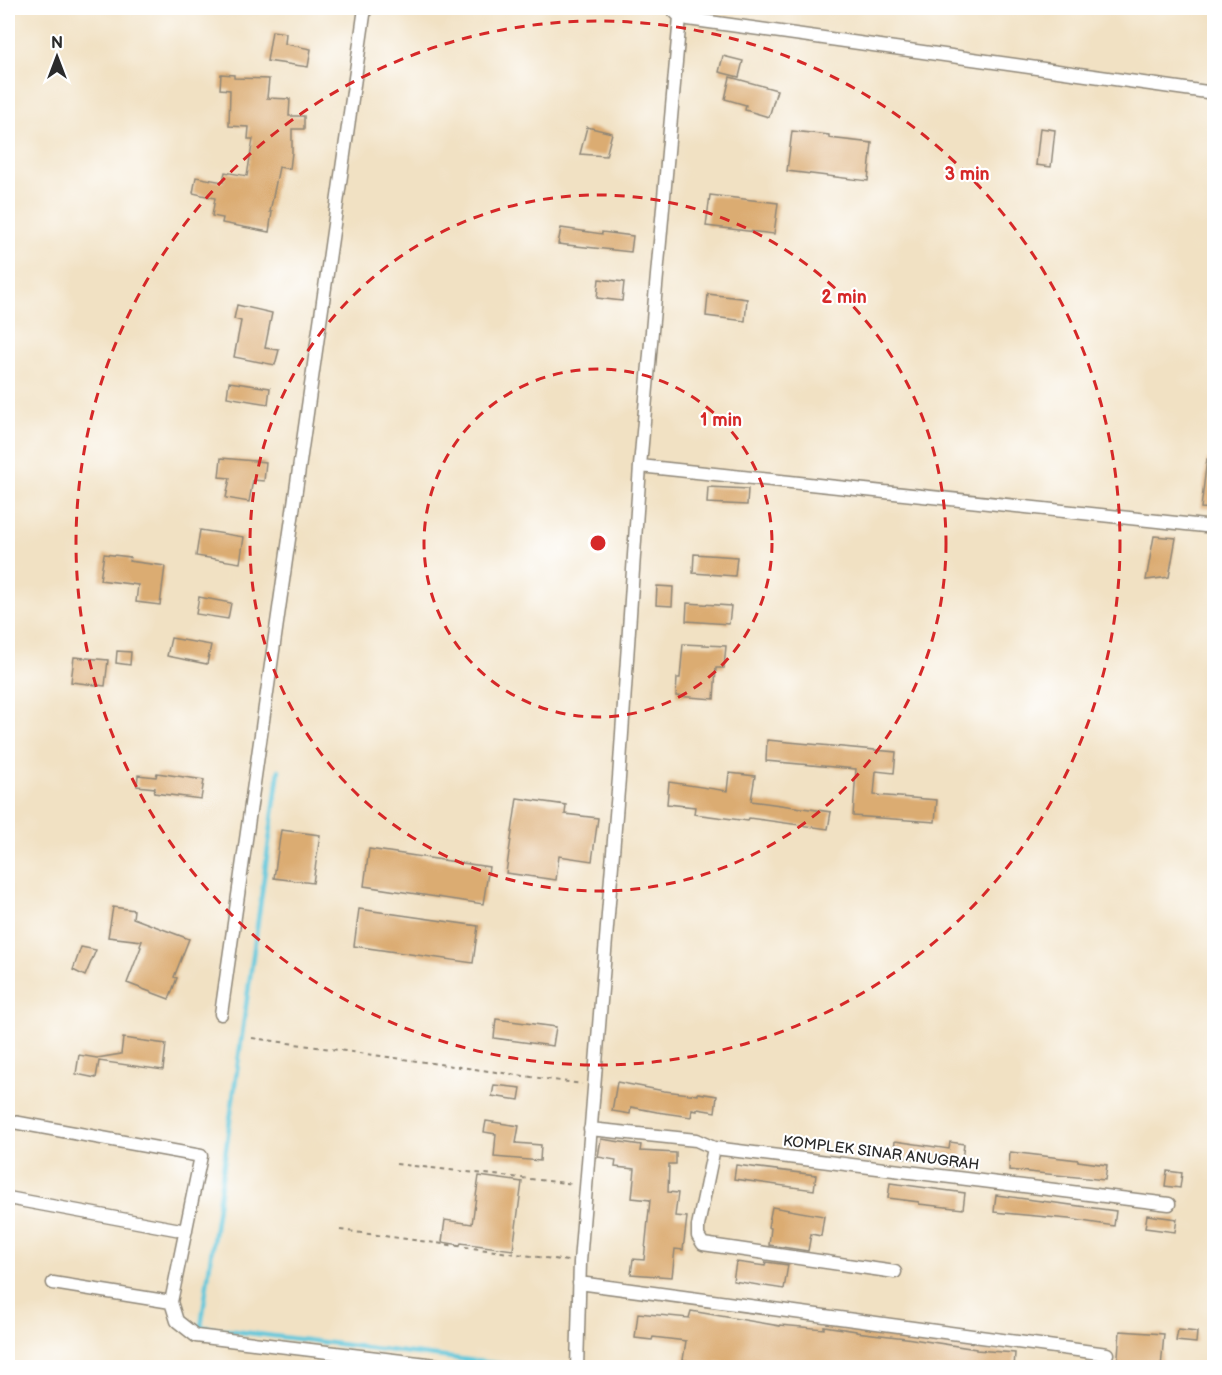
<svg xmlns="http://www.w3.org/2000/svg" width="1222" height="1375" viewBox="0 0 1222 1375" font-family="'Balsamiq Sans',sans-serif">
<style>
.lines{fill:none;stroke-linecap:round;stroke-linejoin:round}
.stream{stroke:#5fc7dc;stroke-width:4.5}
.building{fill:#dbac72}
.minor-casing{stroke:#8e8677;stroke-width:15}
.path{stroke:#8e8677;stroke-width:2;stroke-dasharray:4.5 4.5;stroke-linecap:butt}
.minor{stroke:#fff;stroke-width:12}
.ring{fill:none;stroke:#d62828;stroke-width:3;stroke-dasharray:10 8}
.labels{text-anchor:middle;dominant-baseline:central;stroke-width:4.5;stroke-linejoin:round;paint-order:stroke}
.street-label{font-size:15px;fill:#2b2b2b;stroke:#fff}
.centre{fill:#d62828;stroke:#fff;stroke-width:3}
.ring-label{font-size:18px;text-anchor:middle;font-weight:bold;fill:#d62828;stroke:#fff;stroke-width:4.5;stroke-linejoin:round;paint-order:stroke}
</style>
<rect width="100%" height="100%" fill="#fff"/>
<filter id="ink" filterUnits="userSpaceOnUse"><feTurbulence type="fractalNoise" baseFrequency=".0167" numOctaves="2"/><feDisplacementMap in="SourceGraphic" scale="12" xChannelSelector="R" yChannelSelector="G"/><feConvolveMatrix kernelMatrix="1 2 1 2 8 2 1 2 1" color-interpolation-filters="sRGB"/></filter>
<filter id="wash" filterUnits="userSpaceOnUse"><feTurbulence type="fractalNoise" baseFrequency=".008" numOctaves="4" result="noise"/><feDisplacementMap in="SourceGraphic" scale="24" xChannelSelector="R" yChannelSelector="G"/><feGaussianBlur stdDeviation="1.35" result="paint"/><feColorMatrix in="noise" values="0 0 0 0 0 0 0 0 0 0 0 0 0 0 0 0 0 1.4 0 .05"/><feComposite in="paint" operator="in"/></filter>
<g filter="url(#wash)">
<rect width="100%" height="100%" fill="#f1e1c3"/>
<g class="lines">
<path class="stream" d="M279,770L201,1327L533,1368
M1214,1368V1364"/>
</g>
<g id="blocks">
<path class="building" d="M272,31L286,33L285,44L311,49L308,67L267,61Z
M723,56L743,61L739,77L719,72Z
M221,74L234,75V78L269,79L267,98L290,99L289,116H304V129H292V152L290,169L279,167L270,212H272L269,232L222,223L223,218L212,216L215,198L193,193L196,177L223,182L225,172L247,176L253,139H248L249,127L229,126L230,90L220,89Z
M730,77L777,90L769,117L745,110L746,105L725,99Z
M587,127L612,133L606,156L580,154Z
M1040,128L1055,130L1051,167L1036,165Z
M792,131L829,135V138L872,143L868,181L787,171Z
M710,195L778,203L774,234L706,226Z
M561,228L602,234V232L633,236L631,252L558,244Z
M599,279L624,282L622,301L597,298Z
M708,294L747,299L745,321L706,316Z
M237,305L272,313L265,348L279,350L275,365L234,357L241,321L234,319Z
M229,382L270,388L268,404L227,397Z
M221,458L266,462L264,481L253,480L249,502L226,498L230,478L219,477Z
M1207,459L1215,460V509L1201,508Z
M708,487L748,489L747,505L707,503Z
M200,530L244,537L240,563L196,556Z
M1154,536L1176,538L1169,577L1146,580Z
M104,554L130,557L129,561L165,566L160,605L136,602L138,585L100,580Z
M694,554L737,557L735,576L693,573Z
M657,586L673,587L672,606L656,605Z
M199,597L231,603L228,619L196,614Z
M687,603L731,606L729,624L686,621Z
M171,638L211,645L207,664L167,656Z
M683,644L726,646L724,668H716L714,699L676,696L677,678H680Z
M117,651L131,652L130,665L116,663Z
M74,657L108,660L105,686L71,682Z
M767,740L896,752L894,773L876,771L874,795L937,800L935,822L853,816L856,769L766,761Z
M157,773L204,780L201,799L154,793L155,788L137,786L138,775L156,777Z
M729,773L755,776L751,801L831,812L828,829L749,818L748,821L694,814L695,807L667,804L669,782L727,791Z
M517,798L566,805L565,814L598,818L592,861L559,856L556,880L506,873Z
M281,830L320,835L313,883L274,878Z
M369,849L489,867L483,904L364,886Z
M113,907L134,910L133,918L189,939L174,977L177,978L169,999L127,983L141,947L140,946L142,941L108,937Z
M359,909L478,926L473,963L354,946Z
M81,947L96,950L85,976L73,970Z
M496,1019L556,1027L553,1046L494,1038Z
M123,1038L166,1044L163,1070L99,1061L96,1078L76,1074L79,1055L97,1058L121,1054Z
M617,1082L664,1091L698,1095V1093L717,1096L715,1112L697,1109V1111L692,1110L691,1117L657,1112L631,1107L630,1114L612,1111Z
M494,1085L521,1088L519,1100L492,1096Z
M486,1121L519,1126L516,1143L541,1145L540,1161L494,1157L496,1134L484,1132Z
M601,1139L641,1145L640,1151L676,1153V1164H669L668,1192L678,1193L675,1216L687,1217L683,1250L675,1249L672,1277L631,1274L633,1259L644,1260L650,1200L632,1198L635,1169L615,1167L616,1160L598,1157Z
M895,1141L949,1149L950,1142L964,1144L961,1168L947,1166V1163L893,1156Z
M1010,1152L1078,1160V1161L1107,1165L1105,1180L1009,1170Z
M736,1165L816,1175L814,1190L734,1179Z
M1167,1171L1182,1173L1180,1188L1165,1186Z
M479,1176L522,1182L513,1250L461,1243L460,1245L442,1242L445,1220L472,1224Z
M890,1183L965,1193L963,1209L919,1204V1202L888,1198Z
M996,1195L1116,1211L1114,1226L1069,1219L994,1212Z
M772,1207L824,1216L821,1236L811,1234L808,1251L769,1245L771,1228L768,1227Z
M1147,1215L1177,1219L1175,1232L1145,1228Z
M736,1262L765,1266L766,1262L788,1265L784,1289L733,1281Z
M691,1311L780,1326V1325L824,1329V1326L856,1331V1332L906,1338L976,1349V1350L1015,1353L1014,1368H751L717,1362L716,1364L683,1360L686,1341L653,1337L652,1340L635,1338L638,1313L689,1318Z
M1178,1330L1197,1332L1196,1343L1176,1341Z
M1120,1331L1164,1334L1161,1368H1117Z"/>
</g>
</g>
<g filter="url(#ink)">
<use href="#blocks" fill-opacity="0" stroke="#8e8677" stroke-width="1.5"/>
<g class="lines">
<defs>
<path id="minor" d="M671,8L680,17L688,19L1214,93
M640,466L1214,527
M221,1014L365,8
M8,1121L201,1156L171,1302L177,1321L196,1336L460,1368
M590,1129L696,1140L714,1148L1169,1204
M714,1148L698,1226V1236L703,1244L895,1272
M8,1198L186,1231
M53,1283L171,1302
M579,1283L1107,1354
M577,1368L580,1262L619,778L640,466L680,17"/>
</defs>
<use href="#minor" class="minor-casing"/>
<path class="path" d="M252,1038L582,1084
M396,1164L574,1184
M340,1230L568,1261"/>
<use href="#minor" class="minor"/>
</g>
</g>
<g class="ring">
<circle cx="598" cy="543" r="174"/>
<circle cx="598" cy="543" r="348"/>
<circle cx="598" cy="543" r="522"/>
</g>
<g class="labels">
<g class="street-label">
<text transform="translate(881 1153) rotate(7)">KOMPLEK SINAR ANUGRAH</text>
</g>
</g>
<circle cx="598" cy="543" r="9" class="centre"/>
<g class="ring-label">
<text x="967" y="180">3 min</text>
<text x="844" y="303">2 min</text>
<text x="721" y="426">1 min</text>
</g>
<rect width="1222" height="1375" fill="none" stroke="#fff" stroke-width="30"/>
<g transform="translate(57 57)" stroke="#ffffff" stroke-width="4.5" paint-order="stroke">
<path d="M0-4.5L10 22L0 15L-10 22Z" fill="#2b2b2b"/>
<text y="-9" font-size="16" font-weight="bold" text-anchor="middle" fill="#2b2b2b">N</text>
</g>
</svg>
